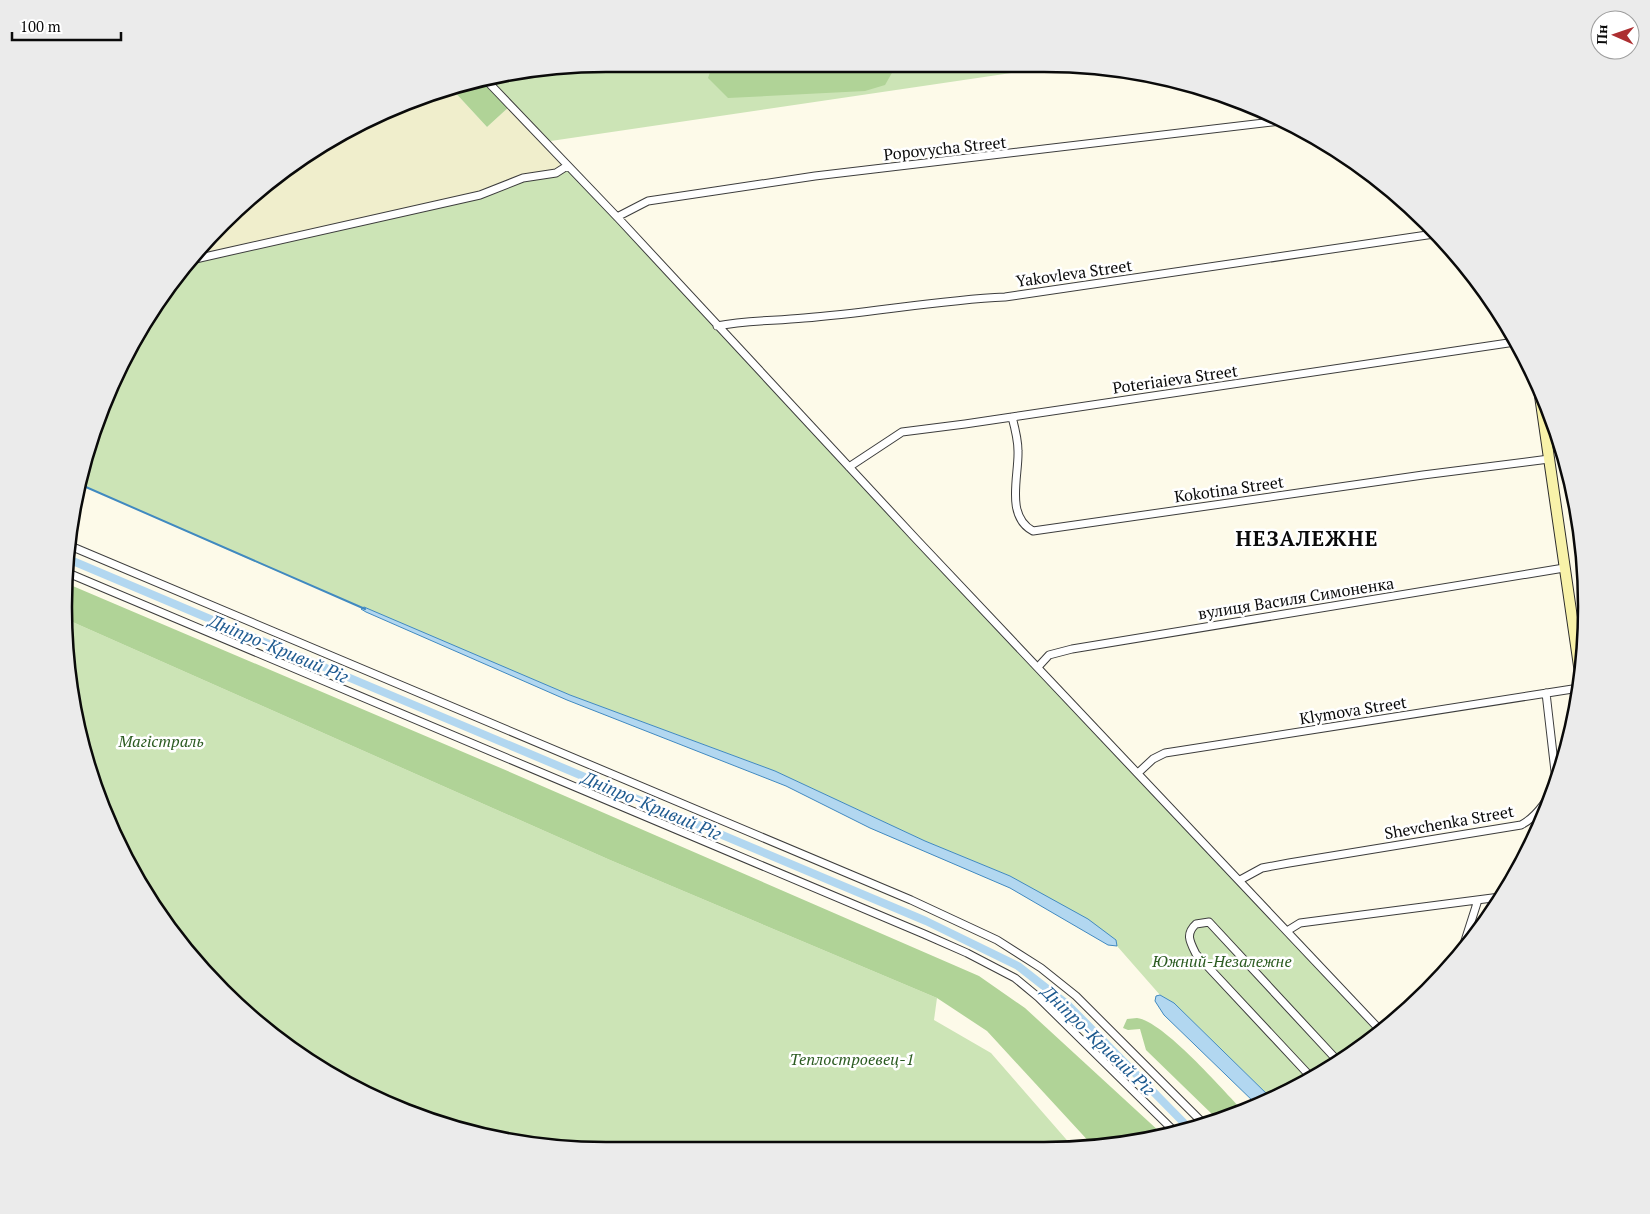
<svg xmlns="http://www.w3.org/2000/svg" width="1650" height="1214" viewBox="0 0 1650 1214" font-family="'PT Serif',serif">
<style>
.farmland{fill:#f0eecc}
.green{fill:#cce4b6}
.forest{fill:#b0d397}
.water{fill:#b2d7f0;stroke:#4089c0}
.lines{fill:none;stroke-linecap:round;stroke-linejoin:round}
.stream{stroke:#4089c0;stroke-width:2}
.canal{stroke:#b2d7f0;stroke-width:8}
.street-casing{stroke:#3d3d3d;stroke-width:9}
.secondary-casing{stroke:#2c2c2c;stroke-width:12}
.street{stroke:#fff;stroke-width:7}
.secondary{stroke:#f8f2a9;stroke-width:10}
.labels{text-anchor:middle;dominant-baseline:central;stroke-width:5;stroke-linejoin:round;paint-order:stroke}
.street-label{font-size:16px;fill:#0a0a0a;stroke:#fff}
.park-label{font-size:16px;font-style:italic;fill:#2b5b21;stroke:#fff}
.water-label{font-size:18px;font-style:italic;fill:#1f5b90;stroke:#fff}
.district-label{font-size:21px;font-weight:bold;letter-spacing:1px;fill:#0a0a0a;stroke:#fff}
.rim{fill:none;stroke:#0a0a0a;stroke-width:2.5}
</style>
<rect width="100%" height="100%" fill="#fdfae9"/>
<path class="farmland" d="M451,88L487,127L510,106L567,166L480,195L191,260L198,249L305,155L399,105Z"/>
<path class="green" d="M607,64H1043L1058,66L544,142L486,80Z
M567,166L1378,1034L1374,1038L1271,1098L1174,1003L1160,995L1117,946L1116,940L1010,876L925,841L775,771L570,695L260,564L79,484L82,466L120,367L191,260L480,195L523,178L547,176Z
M68,620L610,860L937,998L934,1020L991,1053L1072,1146L571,1149L466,1132L366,1094L276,1038L176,938L105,815L68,678Z"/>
<path class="forest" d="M713,64H897L885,85L865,91L728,98L708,78Z
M486,80L510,106L487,127L451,88L466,82Z
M68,584L503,769L979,976L1025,1008L1161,1133L1114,1146H1093L987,1031L937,998L610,860L68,620Z
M1137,1018C1163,1021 1223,1090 1243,1111L1216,1118L1146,1050L1140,1029L1128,1030L1123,1028L1127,1019Z"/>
<path class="water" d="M364,607L570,695L775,771L925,841L1010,876L1088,919L1116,940L1117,946L1108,945L1010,888L870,828L786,786L567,700L366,612L361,609Z
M1160,995L1174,1003L1271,1098L1257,1105L1164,1015L1155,1001L1156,996Z"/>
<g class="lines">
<path class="stream" d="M79,484L365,609"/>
<path class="canal" d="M68,559L926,921L1018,966L1068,1005L1187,1126"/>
<defs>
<path id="street" d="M486,80L619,219L916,539L1381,1031
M617,217L648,201L715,191L815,176L1281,121
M191,260L480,195L523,178L556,173L567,166
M717,326C746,320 774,321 804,318C871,313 937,300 1005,297L1434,234
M1012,417C1015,428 1018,440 1018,451C1019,476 1005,516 1033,531L1423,475L1549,459
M849,467L902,432L965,424L1515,342
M68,545L911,900L997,940L1041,968L1076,996L1202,1122
M68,573L924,934L967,953L1015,978L1038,997L1173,1130
M1038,667L1049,655L1072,649L1564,568
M1138,773L1153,759L1165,753L1579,688
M1240,880L1262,868L1289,863L1521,825C1538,816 1550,797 1556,780L1546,693
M1287,931L1300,923L1500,897
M1462,950L1478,900
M1309,1075L1196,954C1190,942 1185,934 1196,924L1209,922L1336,1059"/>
<path id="secondary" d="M1539,389L1581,680"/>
</defs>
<use href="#street" class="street-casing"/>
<use href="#secondary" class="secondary-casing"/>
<use href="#street" class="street"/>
<use href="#secondary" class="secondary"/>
</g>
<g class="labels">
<g class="street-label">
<text transform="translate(945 148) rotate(-6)">Popovycha Street</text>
<text transform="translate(1074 273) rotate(-8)">Yakovleva Street</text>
<text transform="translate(1175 379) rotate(-8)">Poteriaieva Street</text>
<text transform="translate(1229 489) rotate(-8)">Kokotina Street</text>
<text transform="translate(1296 598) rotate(-9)">вулиця Василя Симоненка</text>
<text transform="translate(1353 710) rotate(-9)">Klymova Street</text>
<text transform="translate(1449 822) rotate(-10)">Shevchenka Street</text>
</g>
<g class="park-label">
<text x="161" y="741">Магістраль</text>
<text x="1222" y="961">Южний-Незалежне</text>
<text x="852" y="1059">Теплостроевец-1</text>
</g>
<g class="water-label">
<text transform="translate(279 648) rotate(23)">Дніпро-Кривий Ріг</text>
<text transform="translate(652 805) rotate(23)">Дніпро-Кривий Ріг</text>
<text transform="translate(1099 1040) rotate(44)">Дніпро-Кривий Ріг</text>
</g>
<g class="district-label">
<text x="1307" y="538">НЕЗАЛЕЖНЕ</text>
</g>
</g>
<path d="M0 0H1650V1214H0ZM606 72H1044A534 534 0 0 1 1578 606V608A534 534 0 0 1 1044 1142H606A534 534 0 0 1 72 608V606A534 534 0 0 1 606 72Z" fill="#ebebeb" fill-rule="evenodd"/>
<path class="rim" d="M606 72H1044A534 534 0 0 1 1578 606V608A534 534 0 0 1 1044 1142H606A534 534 0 0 1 72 608V606A534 534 0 0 1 606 72Z"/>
<g transform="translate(1615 35) rotate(272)"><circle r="24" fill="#ffffff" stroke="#9d9d9d"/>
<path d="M0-4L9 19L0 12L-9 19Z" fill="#ad2f31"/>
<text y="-8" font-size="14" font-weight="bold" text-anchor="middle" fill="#0a0a0a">Пн</text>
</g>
<path d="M12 32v8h109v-8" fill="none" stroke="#0a0a0a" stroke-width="2.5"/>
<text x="20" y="32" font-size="15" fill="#0a0a0a" stroke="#ffffff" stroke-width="4" paint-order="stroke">100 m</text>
</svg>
